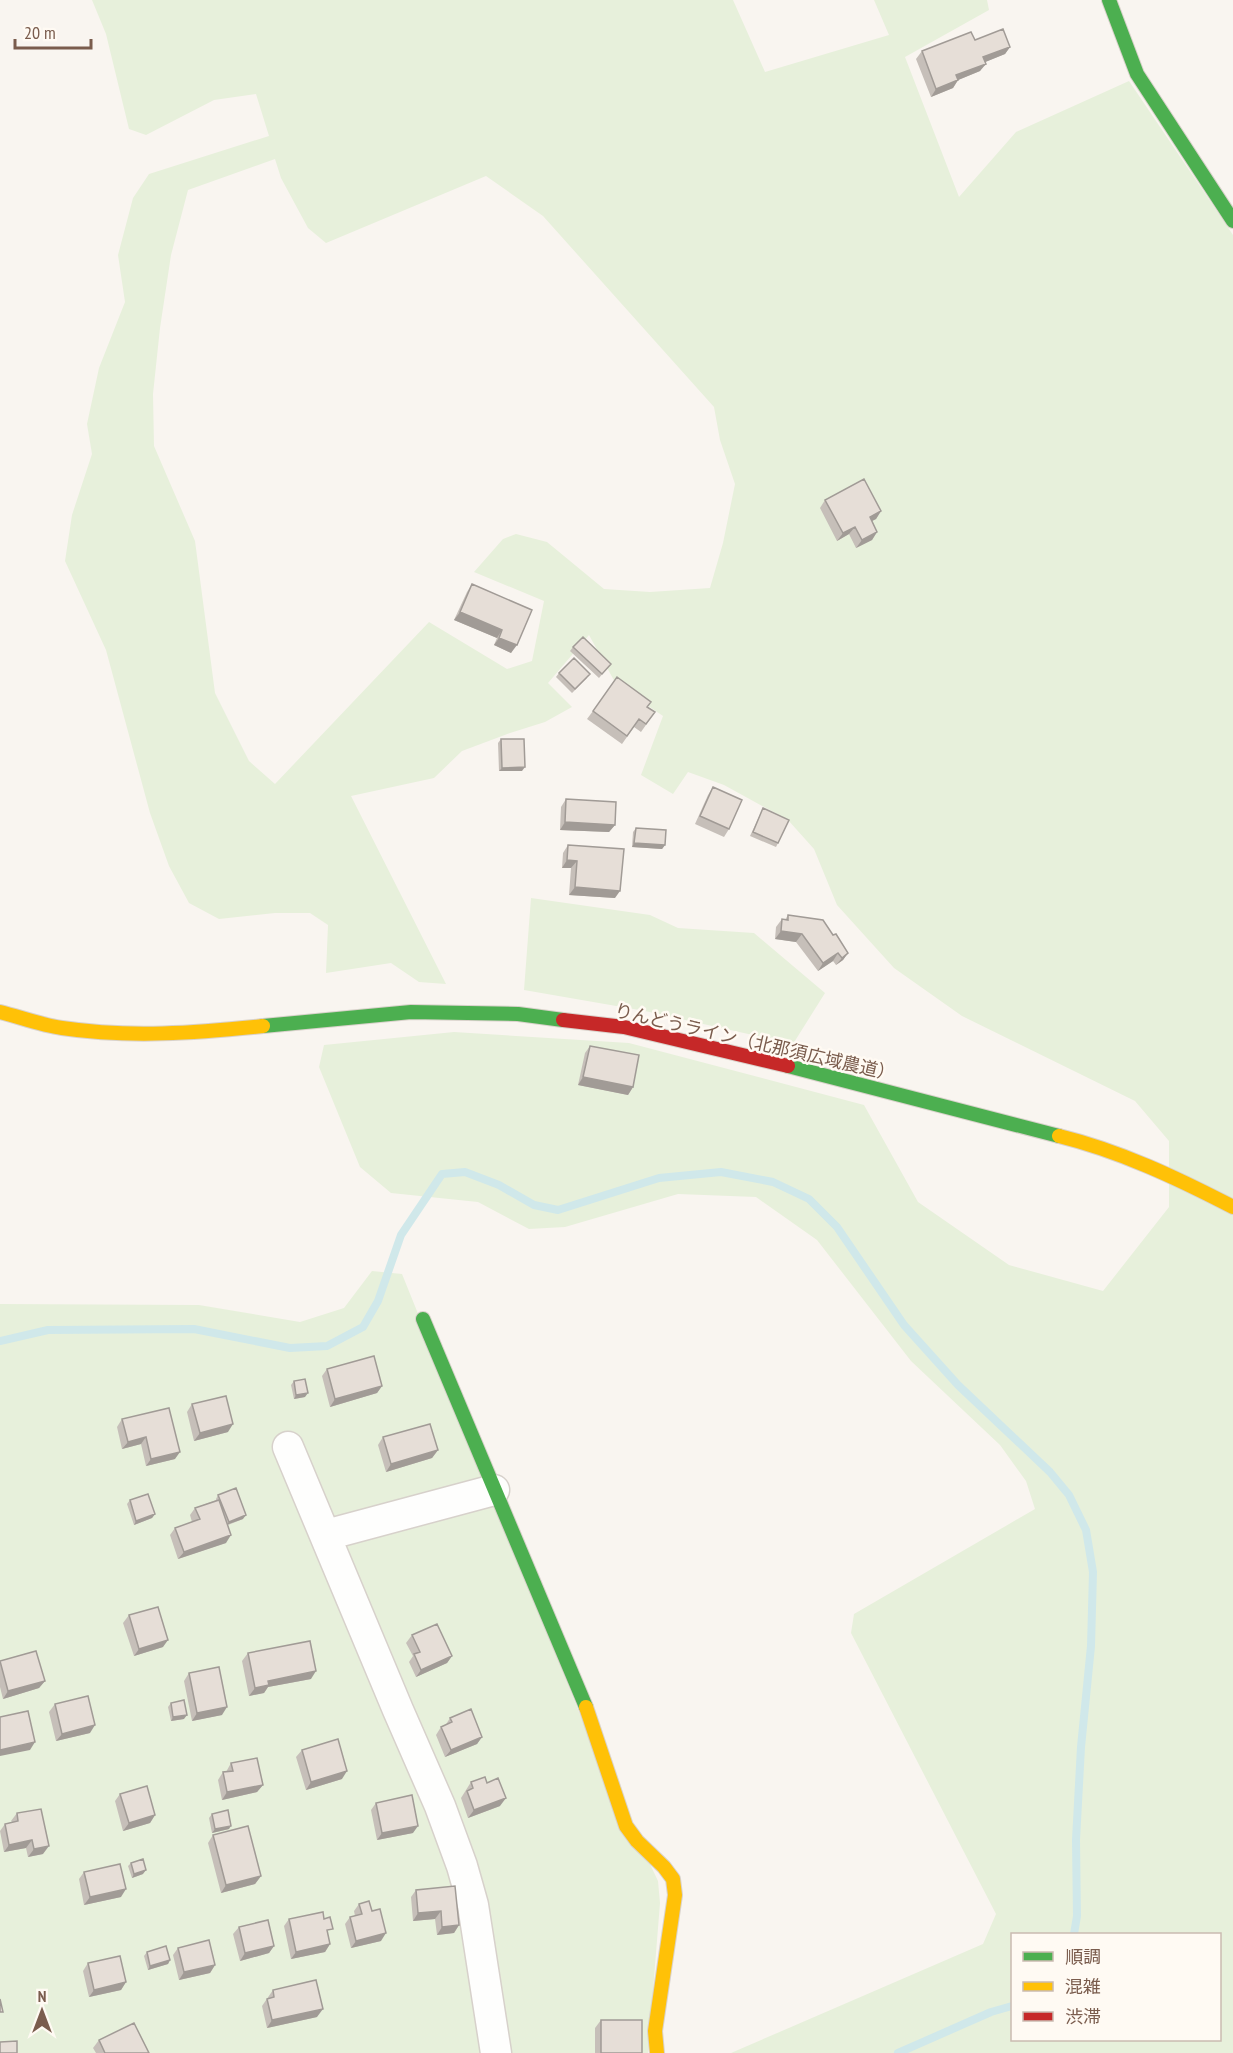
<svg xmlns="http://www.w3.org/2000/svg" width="1233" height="2053" viewBox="0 0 1233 2053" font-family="'PT Sans Narrow','Noto Sans JP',sans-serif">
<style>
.green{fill:#e7f0db;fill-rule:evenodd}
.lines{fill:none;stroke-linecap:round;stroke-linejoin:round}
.stream{stroke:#d0e8ea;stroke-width:8}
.street-casing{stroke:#d7d1cb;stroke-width:33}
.fast-casing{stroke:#d9d2cb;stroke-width:16}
.slow-casing{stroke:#d9d2cb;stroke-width:16}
.jam-casing{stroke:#d9d2cb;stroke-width:16}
.street{stroke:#fefefd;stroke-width:30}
.fast{stroke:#4caf50;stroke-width:14}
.slow{stroke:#ffc107;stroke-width:14}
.jam{stroke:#c62828;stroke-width:14}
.wall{fill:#c6bfb9}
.shaded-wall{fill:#a19b96}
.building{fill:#e6ded7;stroke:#a19b96;stroke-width:1.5}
.labels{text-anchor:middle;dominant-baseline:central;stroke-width:5;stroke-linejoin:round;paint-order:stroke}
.street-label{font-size:18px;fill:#7a5c4d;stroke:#fffaf3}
</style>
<rect width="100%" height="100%" fill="#f9f5f0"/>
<path class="green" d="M92,0H733L765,72L889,35L874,0H987L989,10L905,57L959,197L1016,132L1129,81L1233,235V2053H731L983,1944L996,1914L851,1633L854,1614L1035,1509L1026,1481L1000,1445L911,1361L817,1240L756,1197L678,1194L565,1227L529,1229L478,1202L391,1193L360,1167L319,1067L324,1045L454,1032L629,1043L864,1105L918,1202L1009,1265L1103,1291L1169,1207V1141L1135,1101L962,1016L894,968L837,905L814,849L788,820L724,785L688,772L673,794L641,775L663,716L616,684L589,635L548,683L572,707L545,722L510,733L462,751L434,778L351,796L446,984L419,982L391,963L326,973L328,925L310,913H275L219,919L189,903L169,866L150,813L106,650L65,561L72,515L92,454L87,424L99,368L125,302L118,255L133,198L149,174L269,136L256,94L214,100L146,135L129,129L106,34ZM275,159L281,178L308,228L326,243L486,176L543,216L714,407L720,440L735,484L723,543L710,588L650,592L604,589L547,542L516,534L503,539L474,572L544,601L532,661L507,669L429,622L275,784L249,761L215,693L195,541L154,446L153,394L160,328L171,255L188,190ZM1012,1934H1220V2040H1012Z
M531,898L650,915L678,928L754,933L825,993L793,1044L645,1011L524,990Z
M372,1271L402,1274L583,1722L658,1881L660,1903L648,2053H0V1304L199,1305L300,1322L344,1308Z"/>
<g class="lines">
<path class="stream" d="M0,1341L48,1330L194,1329L290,1348L327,1346L363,1327L378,1301L401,1235L442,1174L465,1172L499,1185L534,1205L558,1210L659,1178L721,1172L773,1182L809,1199L837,1227L904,1325L958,1385L1050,1472L1069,1495L1086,1530L1093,1572L1091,1646L1081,1747L1076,1840L1077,1916L1074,1934
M898,2053L991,2012L1012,2006"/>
<defs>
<path id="street" d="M288,1447L398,1710L440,1806L462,1866L473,1905L496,2053
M326,1535L494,1490"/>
<path id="fast" d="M1109,0L1137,74L1233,221
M263,1026L411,1012L518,1014L563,1020
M788,1066L1059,1136
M423,1319L586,1707"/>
<path id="slow" d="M0,1012C20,1017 41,1025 62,1028C129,1038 197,1033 263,1026
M1059,1136C1120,1151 1177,1178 1233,1207
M586,1707L626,1826L637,1841L664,1867L673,1879L675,1895L655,2031L657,2053"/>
<path id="jam" d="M563,1020L624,1027L788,1066"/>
</defs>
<use href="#street" class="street-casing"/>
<use href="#fast" class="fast-casing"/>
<use href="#slow" class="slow-casing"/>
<use href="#jam" class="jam-casing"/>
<use href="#street" class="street"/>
<use href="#fast" class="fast"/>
<use href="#slow" class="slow"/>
<use href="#jam" class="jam"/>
</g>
<path class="wall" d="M975,40L1010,47L1005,54L985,62L980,71L958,80L953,88L931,97L916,59L922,51Z
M825,500L881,511L876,519L872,521L877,532L872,540L856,548L849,534L837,541L820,508Z
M472,584L532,610L511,653L494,645L497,638L454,620L467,592Z
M573,647L611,664L599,678L570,651Z
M559,673L587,678L572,693L556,677Z
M647,707L655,712L641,732L634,727L622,744L587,719L593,711Z
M501,739L522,771H499L498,743Z
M713,787L729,829L724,837L695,824L708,795Z
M566,799L615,825L609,832L560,830L561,807Z
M763,808L778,843L776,847L750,836Z
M636,828L665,845L662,849L632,847L633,832Z
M568,845L615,898L569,895L571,868H562L563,853Z
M788,915L833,935L848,953L843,960L836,965L833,961L818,971L796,942L775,939L776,927L782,919L785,920Z
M590,1046L633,1087L628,1095L578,1085L585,1053Z
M327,1369L382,1386L377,1393L330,1407L322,1376Z
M294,1381L305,1397L294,1399L291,1385Z
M192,1404L228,1432L194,1441L187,1412Z
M122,1419L175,1459L146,1466L141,1444L122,1449L117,1427Z
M383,1437L438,1450L432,1458L386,1472L378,1445Z
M218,1495L243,1519L228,1525L226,1543L178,1559L170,1535L175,1528L192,1522L190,1515L195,1508L216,1500V1499Z
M130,1500L155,1514L152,1518L134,1525L127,1504Z
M129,1615L163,1647L134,1656L123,1623Z
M412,1635L452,1656L447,1663L416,1677L409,1662L413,1656L406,1643Z
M248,1653L311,1679L268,1687L264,1693L249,1696L242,1661Z
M0,1661L45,1681L39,1688L3,1699L0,1687Z
M189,1673L222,1715L192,1721L184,1681Z
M171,1703L184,1719L171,1721L168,1707Z
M55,1704L90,1733L56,1741L49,1712Z
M450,1718L482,1737L477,1744L445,1757L436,1735L441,1727L445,1726Z
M302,1750L342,1779L306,1790L296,1757Z
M231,1763L263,1785L257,1792L222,1800L218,1780L223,1772H226Z
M471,1782L487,1783L500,1806L468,1818L461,1798Z
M120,1794L155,1815L150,1823L123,1831L115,1801Z
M376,1803L413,1833L377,1840L371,1810Z
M17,1813L43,1854L28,1857L26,1848L4,1852L0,1831L5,1824L12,1822L11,1821Z
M212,1814L229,1829L212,1833L209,1818Z
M213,1835L261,1876L255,1884L221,1893L208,1843Z
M131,1863L143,1874L132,1878L128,1866Z
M84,1872L121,1897L84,1905L79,1879Z
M416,1890L459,1925L454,1933L437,1935L435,1919L413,1921L411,1897Z
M359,1904L372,1911L381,1941L351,1948L345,1924L350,1917L355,1916L354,1911Z
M289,1919L328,1935L330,1944L325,1952L291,1959L284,1926Z
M239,1927L274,1946L269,1953L240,1961L233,1934Z
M178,1948L215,1965L210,1973L179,1980L173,1955Z
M147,1952L170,1960L168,1964L148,1970L144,1956Z
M88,1963L126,1982L121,1990L89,1997L83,1971Z
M273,1990L317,2017L267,2028L262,2006Z
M601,2020L642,2053H595V2028Z
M99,2040L149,2053H96L93,2048Z"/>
<path class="shaded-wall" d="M1010,47L1005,54L978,65L983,57Z
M986,64L980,71L951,83L956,75Z
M958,80L953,88L931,97L936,89Z
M881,511L876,519L864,525L870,517Z
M855,527L849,534L837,541L843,533Z
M877,532L872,540L856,548L862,540Z
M460,612L502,630L497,638L454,620Z
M499,638L517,645L511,653L494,645Z
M525,767L522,771H499L502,768Z
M565,822L615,825L609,832L560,830Z
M634,843L665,845L662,849L632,847Z
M567,860L577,861L571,868H562Z
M575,887L620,891L615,898L569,895Z
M781,931L802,934L796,942L775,939Z
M838,953L833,961L818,971L823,963Z
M848,953L843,960L836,965L842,958Z
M583,1077L633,1087L628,1095L578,1085Z
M382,1386L377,1393L330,1407L335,1399Z
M308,1393L305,1397L294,1399L296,1395Z
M233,1424L228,1432L194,1441L200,1433Z
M146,1437L141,1444L122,1449L128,1442Z
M438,1450L432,1458L386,1472L391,1464Z
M180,1452L175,1459L146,1466L151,1459Z
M155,1514L152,1518L134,1525L136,1521Z
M246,1515L243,1519L226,1525L229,1522Z
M231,1535L226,1543L178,1559L184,1552Z
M168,1640L163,1647L134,1656L139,1649Z
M452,1656L447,1663L416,1677L421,1670Z
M316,1671L311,1679L268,1687L264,1693L249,1696L255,1688L268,1681Z
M45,1681L39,1688L3,1699L8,1691Z
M227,1707L222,1715L192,1721L197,1713Z
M187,1715L184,1719L171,1721L173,1717Z
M95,1725L90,1733L56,1741L62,1734Z
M482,1737L477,1744L445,1757L451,1750Z
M35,1742L30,1750L0,1756V1750Z
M347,1771L342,1779L306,1790L311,1782Z
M263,1785L257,1792L222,1800L227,1792Z
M506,1798L500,1806L468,1818L474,1810Z
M155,1815L150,1823L123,1831L129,1823Z
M231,1826L229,1829L212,1833L215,1829Z
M418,1826L413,1833L377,1840L382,1833Z
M32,1840L26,1848L4,1852L9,1845Z
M49,1846L43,1854L28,1857L34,1849Z
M146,1870L143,1874L132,1878L134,1874Z
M261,1876L255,1884L221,1893L226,1885Z
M126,1889L121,1897L84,1905L90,1897Z
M441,1911L435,1919L413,1921L418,1913Z
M459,1925L454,1933L437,1935L442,1927Z
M386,1933L381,1941L351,1948L356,1941Z
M330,1944L325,1952L291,1959L296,1952Z
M274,1946L269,1953L240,1961L245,1953Z
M170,1960L168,1964L148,1970L150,1966Z
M215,1965L210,1973L179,1980L184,1972Z
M126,1982L121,1990L89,1997L94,1990Z
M323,2009L317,2017L267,2028L272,2020Z"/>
<path class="building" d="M1003,29L1010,47L983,57L986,64L956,75L958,80L936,89L922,51L971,32L975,40Z
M864,479L881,511L870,517L877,532L862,540L855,527L843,533L825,500Z
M472,584L532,610L517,645L499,638L502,630L460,612Z
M583,637L611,664L602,674L573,647Z
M574,658L590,674L575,689L559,673Z
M617,677L651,702L647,707L655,712L646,724L639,719L627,736L593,711Z
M501,739H524L525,767L502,768Z
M713,787L742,800L729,829L700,816Z
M566,799L616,802L615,825L565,822Z
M763,808L789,820L778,843L753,832Z
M636,828L666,830L665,845L634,843Z
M568,845L624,849L620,891L575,887L577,861L567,860Z
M788,915L823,920L833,935L836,934L848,953L842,958L838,953L823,963L802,934L781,931L782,919L788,920Z
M590,1046L639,1055L633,1087L583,1077Z
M374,1356L382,1386L335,1399L327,1369Z
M305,1379L308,1393L296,1395L294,1381Z
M226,1396L233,1424L200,1433L192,1404Z
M169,1408L180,1452L151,1459L146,1437L128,1442L122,1419Z
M430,1424L438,1450L391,1464L383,1437Z
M236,1488L246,1515L229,1522L218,1495Z
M148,1494L155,1514L136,1521L130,1500Z
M219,1500L231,1535L184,1552L175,1528L200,1519L195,1508Z
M158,1607L168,1640L139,1649L129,1615Z
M437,1624L452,1656L421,1670L414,1654L420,1652L412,1635Z
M310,1641L316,1671L268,1681L269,1685L255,1688L248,1653Z
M36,1651L45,1681L8,1691L0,1661Z
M219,1667L227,1707L197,1713L189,1673Z
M88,1696L95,1725L62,1734L55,1704Z
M184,1700L187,1715L173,1717L171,1703Z
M471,1709L482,1737L451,1750L441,1727L452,1722L450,1718Z
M28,1711L35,1742L0,1750V1717Z
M338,1739L347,1771L311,1782L302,1750Z
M257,1758L263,1785L227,1792L223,1772L233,1771L231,1763Z
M485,1777L487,1783L498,1778L506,1798L474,1810L467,1791L473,1788L471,1782Z
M147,1786L155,1815L129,1823L120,1794Z
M412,1795L418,1826L382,1833L376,1803Z
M41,1809L49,1846L34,1849L32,1840L9,1845L5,1824L18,1821L17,1813Z
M228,1810L231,1826L215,1829L212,1814Z
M248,1826L261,1876L226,1885L213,1835Z
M143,1859L146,1870L134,1874L131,1863Z
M120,1864L126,1889L90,1897L84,1872Z
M455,1886L459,1925L442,1927L441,1911L418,1913L416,1890Z
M369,1901L372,1911L380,1909L386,1933L356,1941L350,1917L362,1914L359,1904Z
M323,1912L324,1919L330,1917L333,1929L327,1930L330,1944L296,1952L289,1919Z
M268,1920L274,1946L245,1953L239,1927Z
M209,1940L215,1965L184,1972L178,1948Z
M166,1946L170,1960L150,1966L147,1952Z
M120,1956L126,1982L94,1990L88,1963Z
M316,1980L323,2009L272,2020L267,1999L274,1997L273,1990Z
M0,1999L3,2012H0Z
M601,2020H642V2053H601Z
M134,2023L149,2053H105L99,2040Z
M17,2041V2053H0V2042Z"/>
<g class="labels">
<g class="street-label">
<text transform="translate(755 1042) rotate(13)">りんどうライン（北那須広域農道）</text>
</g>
</g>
<rect x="1011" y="1933" width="210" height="108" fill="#fffaf3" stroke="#cabbb1" stroke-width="1.5"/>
<rect x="1023" y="1952" width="30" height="9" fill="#4caf50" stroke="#cabbb1" stroke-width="1.5"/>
<text x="1065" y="1963" font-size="18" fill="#7a5c4d">順調</text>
<rect x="1023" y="1982" width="30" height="9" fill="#ffc107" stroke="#cabbb1" stroke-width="1.5"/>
<text x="1065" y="1993" font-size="18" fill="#7a5c4d">混雑</text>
<rect x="1023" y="2012" width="30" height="9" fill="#c62828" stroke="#cabbb1" stroke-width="1.5"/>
<text x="1065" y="2023" font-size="18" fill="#7a5c4d">渋滞</text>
<g transform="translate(42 2011)" stroke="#fffaf3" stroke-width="4.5" paint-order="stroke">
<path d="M0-4.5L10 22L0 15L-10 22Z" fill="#7a5c4d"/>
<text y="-9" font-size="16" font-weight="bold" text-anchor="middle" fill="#7a5c4d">N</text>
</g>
<path d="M15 39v9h76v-9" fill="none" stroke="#7a5c4d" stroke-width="3"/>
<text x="24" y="39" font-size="18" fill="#7a5c4d" stroke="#fffaf3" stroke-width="4.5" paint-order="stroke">20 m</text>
</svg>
